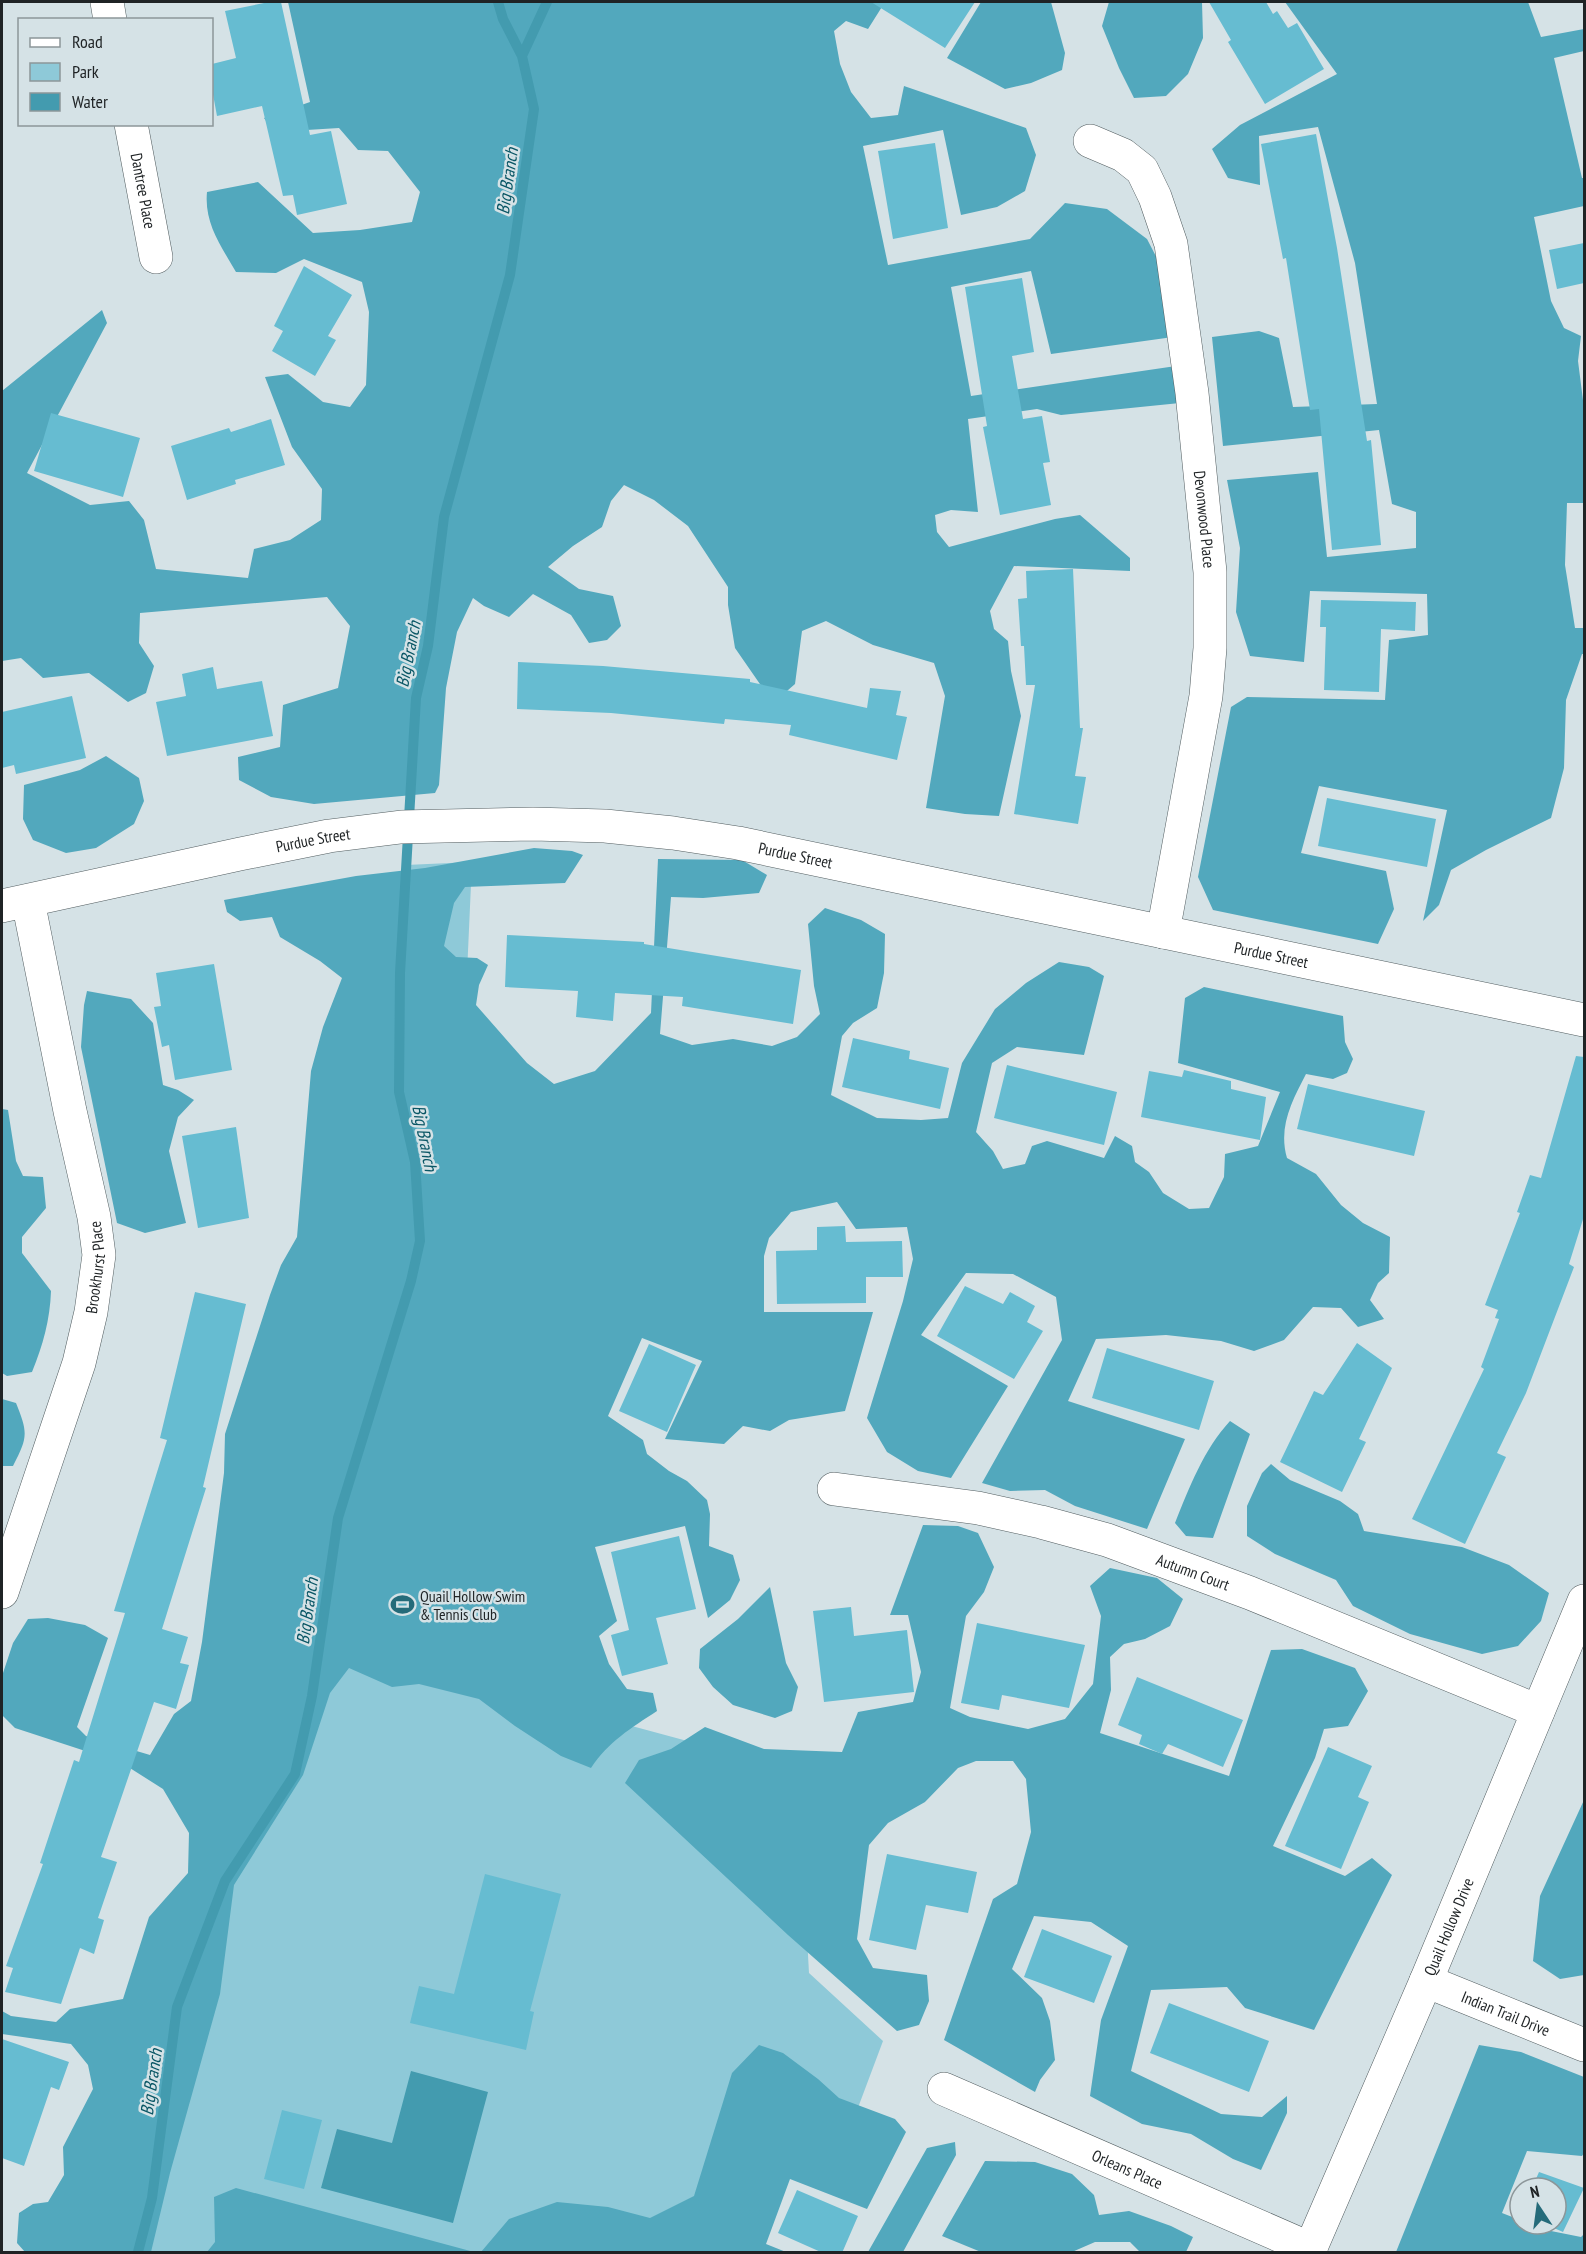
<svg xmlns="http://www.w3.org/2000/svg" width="1586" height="2254" viewBox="0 0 1586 2254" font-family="'PT Sans Narrow',sans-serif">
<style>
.green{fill:#8ec9d8}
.forest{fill:#52a8bd}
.water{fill:#439baf}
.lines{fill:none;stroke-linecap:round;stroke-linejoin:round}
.stream{stroke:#439baf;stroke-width:10}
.building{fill:#66bcd1}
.minor-casing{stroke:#525d60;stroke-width:34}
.tertiary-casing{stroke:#525d60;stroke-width:34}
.minor{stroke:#fff;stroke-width:33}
.tertiary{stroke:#fff;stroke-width:33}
.labels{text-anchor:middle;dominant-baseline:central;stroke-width:5;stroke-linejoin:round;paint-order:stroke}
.street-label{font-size:16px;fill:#1f2325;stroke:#d5e2e6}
.poi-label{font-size:16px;fill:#1f2325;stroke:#d5e2e6;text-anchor:start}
.water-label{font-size:18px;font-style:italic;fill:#095665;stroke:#d5e2e6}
</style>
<rect width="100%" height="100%" fill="#d5e2e6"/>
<path class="green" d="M472,862L444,1486L506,1692L798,1771L809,1973L883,2041L850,2129L692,2252H138L400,973L406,865Z"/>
<path class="forest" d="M288,2H885L868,29L846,21L834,31L840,64L851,92L871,118L898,115L904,86L1026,128L1036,155L1025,191L997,207L961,215L943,130L863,146L888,265L1030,239L1065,203L1107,209L1147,239L1162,268L1173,337L1051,354L1031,271L951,287L971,396L1176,366L1180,403L1061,415L1037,409L968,419L978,512L951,510L935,515L937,532L949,547L1055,519L1080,515L1130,558V571L1014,566L990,611L994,629L1008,641L1011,671L1021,716L999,816L965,814L926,808L945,696L934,663L873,645L826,621L802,631L795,684L780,697L762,687L735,648L728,605V587L688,526L654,500L624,485L611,501L602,527L573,546L548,567L579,589L613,596L621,626L607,640L589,643L571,615L533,594L509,617L484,606L473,598L457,632L446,688L439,785L435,793L314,804L271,797L239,780L238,757L280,747L283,705L338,688L350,626L327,597L140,613L139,643L154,666L146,693L128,702L89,673L43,678L21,658L2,661V391L102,310L107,323L27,473L90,505L129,501L144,520L156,569L248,578L254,549L290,540L321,520L322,489L292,447L265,377L288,374L323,402L350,407L366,385L369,312L362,282L304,259L276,273L236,272C221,246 204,223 207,192L258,182L313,233L360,230L412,222L420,192L388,151L358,150L339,128L274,132L264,118L310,102Z
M981,2H1051L1065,53L1062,70L1031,83L1005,89L947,58Z
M1109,2H1202L1203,38L1188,74L1166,96L1134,98L1119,68L1102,26Z
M1285,2H1528L1541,37L1584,29V51L1554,58L1582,178H1584V206L1534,217L1551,301L1564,328L1581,336L1578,361L1584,408V503H1567L1565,565L1575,628H1584V654H1582L1566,700L1564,768L1551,818L1486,850L1451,870L1439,905L1423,921L1447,810L1319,786L1301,853L1386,871L1394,909L1378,944L1213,910L1198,877L1231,707L1247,697L1385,700L1389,640L1428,635L1427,594L1310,591L1304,662L1250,656L1236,612L1240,548L1227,480L1318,472L1327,557L1416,548V512L1392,504L1379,430L1223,446L1212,337L1259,331L1279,338L1293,407L1377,404L1355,263L1318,127L1259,136L1260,185L1228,178L1212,149L1240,125L1337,74Z
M106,756L139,778L144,801L134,824L96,848L66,853L33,840L23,819L24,785L80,770Z
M534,848L572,851L583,855L565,883L465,887L454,903L444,946L456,957L477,958L488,965L479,985L476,1005L527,1063L554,1084L595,1071L651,1013L658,859L742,860L767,875L759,893L703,898L671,897L660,1034L692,1045L733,1039L772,1046L797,1037L820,1014L814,986L808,924L825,908L861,920L885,934L884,973L877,1008L853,1023L842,1036L831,1095L877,1118L921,1120L948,1118L962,1063L995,1009L1026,983L1059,962L1089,967L1104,976L1084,1055L1017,1047L992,1063L976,1132L993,1151L1003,1169L1025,1164L1032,1146L1047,1141L1104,1158L1115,1136L1132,1146L1135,1162L1149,1172L1163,1193L1189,1209L1209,1208L1224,1177L1225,1154L1258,1146L1280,1092L1178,1063L1185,998L1204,987L1343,1016L1345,1042L1353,1059L1347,1073L1333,1079L1306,1074C1292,1101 1278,1127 1287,1158L1316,1174L1341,1205L1363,1223L1390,1237L1389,1273L1378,1283L1370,1300L1384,1319L1358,1327L1341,1308L1313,1307L1284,1340L1254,1351L1221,1341L1166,1335L1096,1339L1068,1401L1185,1439L1147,1529L1075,1506L1045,1490L1010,1491L982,1483L1062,1340L1056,1297L1013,1274L966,1273L921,1335L1008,1386L951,1478L918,1471L887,1452L867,1418L903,1301L913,1259L907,1227L856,1229L837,1202L791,1212L769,1238L764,1256V1312H873L845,1411L789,1420L770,1431L743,1426L724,1444L665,1439L702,1361L642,1338L608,1416L643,1440L647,1454L669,1471L687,1481L707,1500L710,1514L709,1546L733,1555L740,1580L730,1600L708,1618L685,1526L595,1547L617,1621L599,1636L609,1664L627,1689L653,1693L657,1711C631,1728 608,1742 591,1768L561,1756L515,1726L479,1699L419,1684L392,1687L349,1668L330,1693L303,1775L234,1885L220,1994L170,2173L151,2252H25L17,2243L19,2213L33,2204L48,2202L64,2175L63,2147L93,2089L88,2065L71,2044L2,2034V2011L11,2016L56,2022L70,2009L123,1999L149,1917L188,1873L189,1833L163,1789L122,1763L15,1728L2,1715V1676L13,1643L28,1619L48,1618L85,1625L108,1638L77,1727L86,1736L150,1755L174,1714L191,1701L202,1642L224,1473L225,1434L270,1295L281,1265L297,1237L311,1071L323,1027L342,978L320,961L280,937L272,917L240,921L227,912L224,900L356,876L425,868Z
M87,991L131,999L153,1023L163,1085L178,1090L194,1100L178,1117L169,1151L186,1223L145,1233L117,1223L81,1047L84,1005Z
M2,1109L8,1110L16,1161L23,1176L43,1177L46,1208L22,1237V1253L51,1291C50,1320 43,1345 32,1372L7,1376L2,1373Z
M2,1399L16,1403C28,1433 28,1437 13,1466H2Z
M1230,1421L1250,1434L1213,1538L1186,1536L1175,1523C1189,1488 1204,1449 1230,1421Z
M1271,1464L1290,1480L1340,1501L1358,1514L1364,1531L1462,1547L1509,1565L1549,1593L1541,1621L1518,1646L1482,1654L1410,1634L1353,1606L1336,1580L1275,1554L1247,1536V1506L1262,1473Z
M923,1525L958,1526L978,1533L994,1567L984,1592L966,1616L950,1708L970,1717L1028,1729L1065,1719L1093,1684L1101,1616L1090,1586L1110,1568L1157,1578L1183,1599L1170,1626L1145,1639L1124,1644L1110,1657L1111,1690L1100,1733L1229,1776L1271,1650L1302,1649L1355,1668L1368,1691L1348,1726L1324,1729L1315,1758L1273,1846L1345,1876L1372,1858L1392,1875L1314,2030L1245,2008L1227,1987L1151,1990L1131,2071L1221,2114L1262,2117L1287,2096V2113L1261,2170L1233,2159L1191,2134L1142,2124L1090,2096L1101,2020L1128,1946L1091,1922L1034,1916L1012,1969L1042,1998L1050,2021L1055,2060L1040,2080L1035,2092L944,2040L993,1899L1017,1884L1031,1832L1026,1779L1013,1761H976L958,1768L925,1802L888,1823L869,1845L857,1939L873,1968L927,1975L929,2001L919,2025L897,2031L788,1935L625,1783L639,1760L671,1749L705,1727L764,1749L842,1752L858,1712L913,1702L921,1672L908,1615H890Z
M770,1587L786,1663L798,1687L792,1711L775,1718L733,1705L713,1687L699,1668L700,1649L738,1619Z
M1584,1800V1975L1560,1979L1533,1961L1540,1896Z
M759,2045L783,2053L818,2079L839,2098L895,2119L906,2132L867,2209L790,2179L766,2244L786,2252H481L509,2219L557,2202L608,2207L650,2218L694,2196L732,2073Z
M1479,2045L1521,2052L1584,2077V2153L1582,2156L1527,2151L1502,2213L1520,2220V2224H1529L1541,2229L1581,2237L1584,2234V2252H1396Z
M955,2142L956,2155L903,2252H868L927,2148Z
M985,2161L1035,2162L1072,2174L1094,2195L1099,2215L1129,2211L1171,2226L1193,2237L1186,2252H1140L1130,2242H1095L1072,2252H981L942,2236Z
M236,2188L474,2252H207L215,2242L214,2197Z"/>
<path class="water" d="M411,2071L488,2092L453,2223L321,2188L337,2129L392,2143Z"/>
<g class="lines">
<path class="stream" d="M522,56L547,2
M138,2252L152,2198L177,2007L225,1881L295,1774L312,1696L338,1518L411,1281L420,1241L415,1162L399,1092L400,973L416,698L428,646L444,517L510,275L534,109L522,56L503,19L498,2"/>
</g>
<path class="building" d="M269,2H281L310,135L331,131L347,204L297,215L293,195L283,196L262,106L217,116L212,89V64L236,58L225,11Z
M871,2H975L945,48Z
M1209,2H1266L1273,14L1277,11L1288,28L1297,23L1324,69L1265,104L1228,42L1231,40Z
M1316,134L1337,248L1367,441L1371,440L1381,545L1332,550L1319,409L1310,410L1286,258L1283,259L1261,144Z
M935,143L948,228L893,239L878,151Z
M1584,243V283L1557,289L1549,250Z
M304,266L352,295L328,336L336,340L315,376L272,351L283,331L274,326Z
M1022,278L1034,352L1012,356L1023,419L1042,416L1050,462L1043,463L1051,505L1000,515L983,427L987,426L965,287Z
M51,413L140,438L123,497L34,471Z
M271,419L285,465L235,480L236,484L187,500L171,446L229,428L231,432Z
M1073,569L1080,728H1083L1075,776L1086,777L1078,824L1014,814L1035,685H1026L1024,646H1021L1018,599L1027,598L1026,571Z
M1321,600L1416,602L1415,631L1381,629L1379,692L1324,690L1326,627H1320Z
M518,662L603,666L750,679V682L867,708L870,688L901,691L896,715L907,717L897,760L789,735L791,725L725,719L724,724L611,713L517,709Z
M213,667L217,689L262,681L273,736L167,756L156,702L186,696L182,674Z
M72,696L86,758L16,774L14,765L2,768V712Z
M1327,798L1436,819L1427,867L1318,846Z
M507,935L644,942V944L801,970L793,1024L682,1006L683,997L615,993L613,1021L576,1017L578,991L505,987Z
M214,964L232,1070L175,1080L169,1045L162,1047L154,1007L161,1006L156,973Z
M853,1038L910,1051L909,1059L949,1068L940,1109L842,1087Z
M1576,1056L1584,1057V1216L1569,1264L1574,1267L1526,1393L1497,1453L1506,1457L1465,1544L1412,1519L1484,1369L1481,1367L1499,1319L1495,1318L1498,1310L1485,1305L1520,1213L1517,1212L1530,1175L1541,1178Z
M1007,1065L1117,1092L1104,1145L994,1118Z
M1184,1070L1231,1081V1089L1266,1097L1260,1140L1141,1117L1149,1071L1182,1077Z
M1308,1084L1425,1111L1414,1156L1297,1129Z
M236,1127L249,1218L198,1228L182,1136Z
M845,1226L846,1242L902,1241L903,1277H866V1303L777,1304L776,1251L817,1250V1227Z
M965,1286L1003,1304L1010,1292L1035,1306L1027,1322L1043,1331L1014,1379L937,1336Z
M195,1292L246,1304L203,1487L206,1488L162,1629L188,1637L180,1663L189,1665L176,1709L154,1702L101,1857L117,1862L98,1918L104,1920L94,1954L80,1948L61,2004L5,1992L13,1968L6,1966L43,1864L40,1863L74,1760L79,1762L125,1613L114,1611L167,1440L160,1438Z
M1357,1343L1392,1368L1359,1439L1366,1442L1342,1492L1280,1462L1314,1391L1323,1395Z
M649,1344L696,1365L667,1432L619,1411Z
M1107,1348L1214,1381L1199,1430L1092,1398Z
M679,1536L696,1609L656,1618L668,1664L622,1676L611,1635L629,1630L611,1552Z
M851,1607L854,1636L907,1630L914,1692L824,1702L813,1611Z
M977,1623L1085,1645L1069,1708L1002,1695L999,1710L961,1703Z
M1137,1677L1243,1720L1223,1767L1168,1744L1162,1754L1139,1744L1142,1735L1118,1725Z
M1328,1747L1372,1766L1358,1797L1369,1802L1341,1869L1285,1846Z
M887,1854L977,1872L968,1913L926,1905L916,1950L869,1940Z
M485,1874L561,1894L530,2011L534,2012L526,2050L410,2023L419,1986L454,1994Z
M1042,1929L1112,1956L1094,2003L1024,1977Z
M1169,2003L1269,2041L1249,2092L1150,2053Z
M2,2039L69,2062L59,2090L51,2087L24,2166L2,2158Z
M282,2110L322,2120L304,2189L264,2179Z
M1539,2172L1584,2188L1563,2232L1545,2224H1556V2188H1532Z
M797,2190L858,2216L842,2253H823L778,2233Z"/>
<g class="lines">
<defs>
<g id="minor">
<path d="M107,2L110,20"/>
<path id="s1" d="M131,124L156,257"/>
<path id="s2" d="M1090,141L1123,155L1142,170L1155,197L1171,244L1192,393L1210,572V648L1206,696L1163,932"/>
<path id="s3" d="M2,906L240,854L329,836L401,827L533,824L605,826L673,833L738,843L1584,1020"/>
<path id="s4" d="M834,1489L978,1508L1041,1522L1107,1540L1250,1593L1538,1711"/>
<path id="s5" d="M2,1592L79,1363L91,1312L99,1255L94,1217L70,1111L28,901"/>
<path id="s6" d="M1426,1981L1584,2045"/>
<path id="s7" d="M944,2089L1311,2249"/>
</g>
<g id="tertiary">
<path id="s8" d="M1309,2252L1426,1981L1584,1601"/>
</g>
</defs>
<use href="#minor" class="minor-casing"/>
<use href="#tertiary" class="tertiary-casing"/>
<use href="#minor" class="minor"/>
<use href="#tertiary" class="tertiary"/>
</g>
<defs>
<symbol id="stadium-bare" viewBox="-9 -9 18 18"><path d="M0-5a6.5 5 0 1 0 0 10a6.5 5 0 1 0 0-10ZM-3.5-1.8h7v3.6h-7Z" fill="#256b7a" stroke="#d5e2e6" stroke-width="2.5" paint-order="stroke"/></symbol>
</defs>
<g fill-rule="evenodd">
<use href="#stadium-bare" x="386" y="1588" width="33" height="33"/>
</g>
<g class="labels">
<g class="street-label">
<text stroke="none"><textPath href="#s1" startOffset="68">Dantree Place</textPath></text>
<text stroke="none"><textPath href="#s2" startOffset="417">Devonwood Place</textPath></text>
<text stroke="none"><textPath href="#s3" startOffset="318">Purdue Street</textPath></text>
<text stroke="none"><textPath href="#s3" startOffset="804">Purdue Street</textPath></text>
<text stroke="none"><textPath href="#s3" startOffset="1290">Purdue Street</textPath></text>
<text stroke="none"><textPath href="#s5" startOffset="339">Brookhurst Place</textPath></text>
<text stroke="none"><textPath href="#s4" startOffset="370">Autumn Court</textPath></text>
<text stroke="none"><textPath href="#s8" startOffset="354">Quail Hollow Drive</textPath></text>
<text stroke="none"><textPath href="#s6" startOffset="86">Indian Trail Drive</textPath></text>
<text stroke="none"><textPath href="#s7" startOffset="200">Orleans Place</textPath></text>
</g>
<g class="poi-label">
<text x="420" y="1596">Quail Hollow Swim<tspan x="420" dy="18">&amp; Tennis Club</tspan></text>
</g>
<g class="water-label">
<text transform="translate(507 181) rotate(-82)">Big Branch</text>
<text transform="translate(408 654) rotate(-79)">Big Branch</text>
<text transform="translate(425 1138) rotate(79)">Big Branch</text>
<text transform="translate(307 1611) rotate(-82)">Big Branch</text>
<text transform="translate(151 2082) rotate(-82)">Big Branch</text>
</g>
</g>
<rect width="1586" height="2254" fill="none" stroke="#1f2325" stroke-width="6"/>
<rect x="18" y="18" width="195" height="108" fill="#d5e2e6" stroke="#8c9699" stroke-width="1.5"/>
<rect x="30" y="38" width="30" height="9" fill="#ffffff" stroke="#8c9699" stroke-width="1.5"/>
<text x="72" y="48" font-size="18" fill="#1f2325">Road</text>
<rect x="30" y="63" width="30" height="18" fill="#8ec9d8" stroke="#8c9699" stroke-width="1.5"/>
<text x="72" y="78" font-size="18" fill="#1f2325">Park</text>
<rect x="30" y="93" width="30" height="18" fill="#439baf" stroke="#8c9699" stroke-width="1.5"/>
<text x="72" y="108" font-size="18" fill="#1f2325">Water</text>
<g transform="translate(1538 2206) rotate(347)"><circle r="28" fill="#d5e2e6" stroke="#8c9699" stroke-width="1.5"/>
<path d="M0-4.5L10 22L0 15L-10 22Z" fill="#256b7a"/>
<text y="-9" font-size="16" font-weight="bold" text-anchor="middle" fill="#1f2325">N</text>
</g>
</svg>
